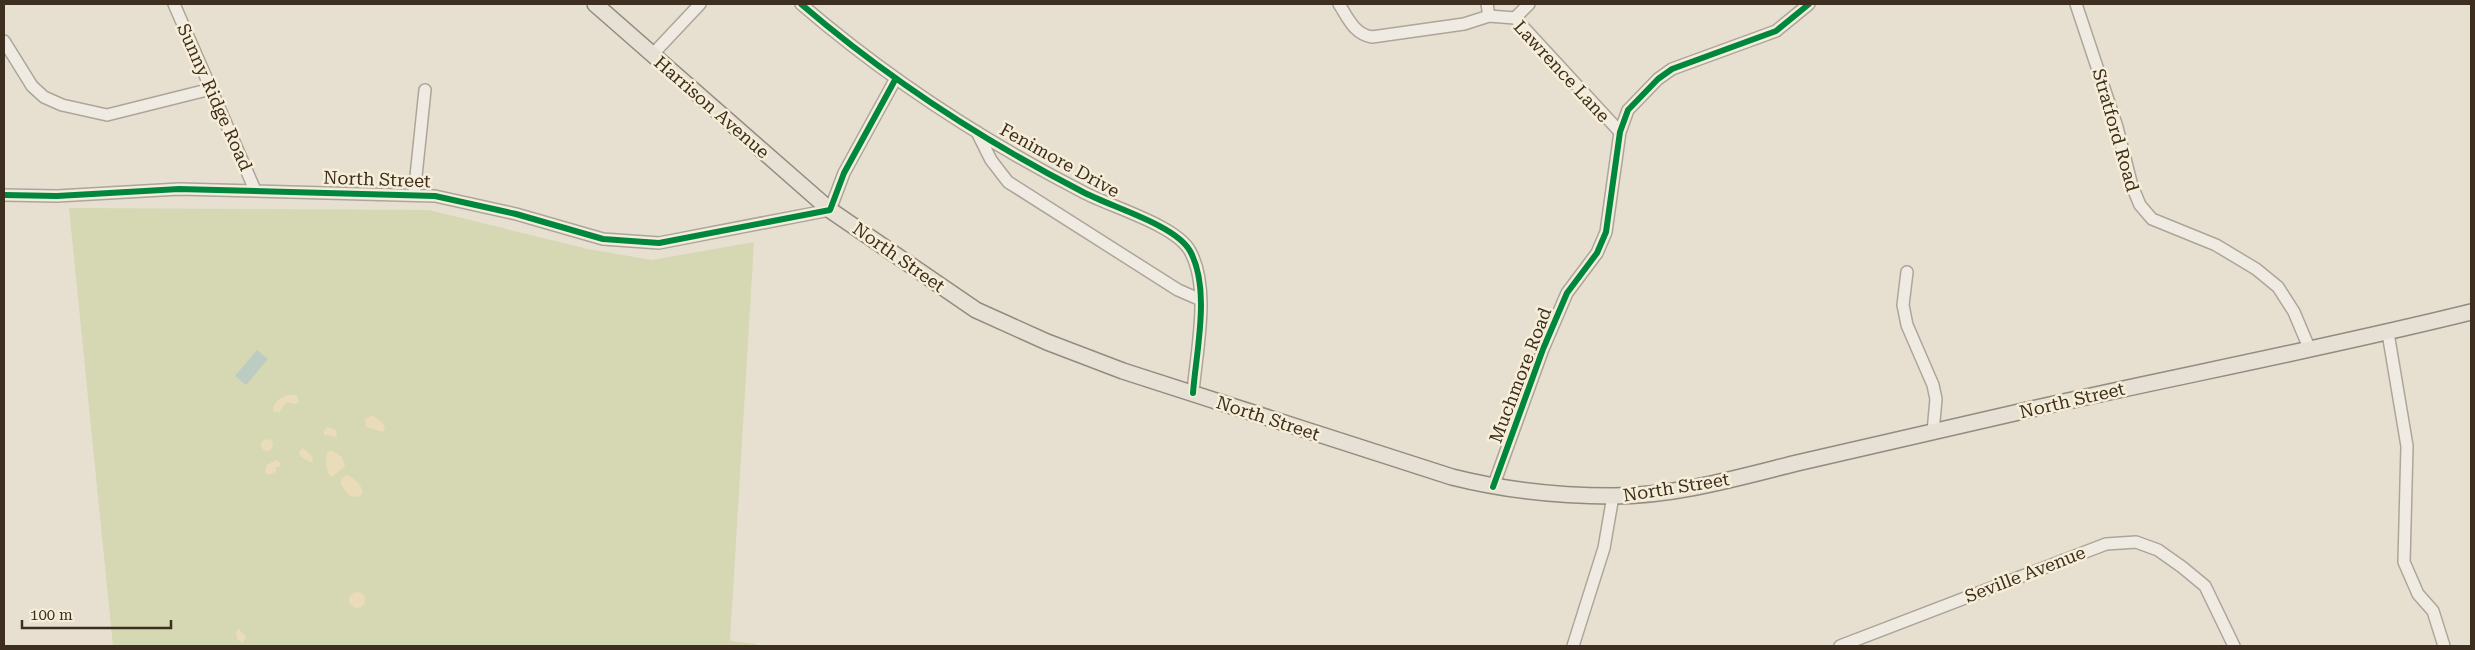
<svg xmlns="http://www.w3.org/2000/svg" width="2475" height="650" viewBox="0 0 2475 650" font-family="'Roboto Serif',serif">
<style>
.green{fill:#d6d7b3}
.sand{fill:#eadcb9}
.water{fill:#bcccc2}
.lines{fill:none;stroke-linecap:round;stroke-linejoin:round}
.minor-casing{stroke:#ada599;stroke-width:14}
.major-casing{stroke:#928b80;stroke-width:18}
.minor{stroke:#efebe3;stroke-width:11}
.major{stroke:#e6e1d4;stroke-width:15}
.cycleway-casing{stroke:#f7eed8;stroke-width:9}
.cycleway{stroke:#00873e;stroke-width:6}
.labels{text-anchor:middle;dominant-baseline:central;stroke-width:5;stroke-linejoin:round;paint-order:stroke}
.street-label{font-size:18px;fill:#3d2e20;stroke:#f7eed8}
</style>
<rect width="100%" height="100%" fill="#e7e0d1"/>
<path class="green" d="M69,208L429,210L588,249L652,260L754,242L730,641L756,644L755,646H113Z"/>
<path class="sand" d="M287,395H297L299,402L296,404L286,402L280,412H274L273,407L278,400Z
M372,415L383,423L385,428L383,432L366,427L365,419Z
M328,427L336,430L337,437L324,435V430Z
M261 445a6 6 0 1 1 12 0a6 6 0 1 1-12 0Z
M303,448L313,457L312,463L300,456L299,452Z
M331,450L342,457L345,466L332,477C325,472 326,461 327,453Z
M276,460L281,463L280,467H276V472L268,475L265,471L267,465Z
M346,475C355,478 362,485 363,493L359,497L350,496L341,485V479Z
M349 600a8 8 0 1 1 16 0a8 8 0 1 1-16 0Z
M239,629L246,637L243,643L237,639L236,632Z"/>
<path class="water" d="M257,350L268,359L246,385L235,376Z"/>
<g class="lines">
<defs>
<path id="minor" d="M174,4L255,190
M801,4C887,78 982,140 1083,192C1111,207 1176,225 1190,251C1211,289 1196,352 1193,393
M1339,4C1348,18 1354,34 1372,37L1464,24L1489,16L1515,18L1620,132
M1487,4L1489,16
M2076,4L2117,127L2132,186L2140,205L2152,219L2216,245L2256,269L2278,287L2294,312L2310,350
M1515,18L1529,4
M4,41L32,86L44,97L62,105L107,115L211,89
M652,55L700,4
M977,132L991,160L1008,182L1178,290L1201,300
M4,195L57,196L179,189L435,196L516,214L603,239L659,243L830,210L844,173L895,80
M414,195L425,90
M1907,272L1903,305L1907,325L1933,385L1936,399L1933,432
M2388,333L2407,446L2404,562L2418,594L2433,611L2444,646
M1493,487L1543,349L1567,293L1597,253L1606,232L1620,132L1628,110L1658,79L1672,69L1776,31L1809,4
M1573,646L1604,548L1613,496
M1840,646L2106,544L2136,542L2158,550L2182,567L2205,586L2234,646"/>
<path id="major" d="M595,4L830,210L976,310L1047,342L1123,371L1452,477C1504,490 1558,496 1612,496C1675,496 1737,478 1797,463C1875,445 1954,427 2032,409C2178,376 2326,348 2471,312"/>
</defs>
<use href="#minor" class="minor-casing"/>
<use href="#major" class="major-casing"/>
<use href="#minor" class="minor"/>
<use href="#major" class="major"/>
<defs>
<path id="cycleway" d="M801,4C887,78 982,140 1083,192C1111,207 1176,225 1190,251C1211,289 1196,352 1193,393
M4,195L57,196L179,189L435,196L516,214L603,239L659,243L830,210L844,173L895,80
M1493,487L1543,349L1567,293L1597,253L1606,232L1620,132L1628,110L1658,79L1672,69L1776,31L1809,4"/>
</defs>
<use href="#cycleway" class="cycleway-casing"/>
<use href="#cycleway" class="cycleway"/>
</g>
<g class="labels">
<g class="street-label">
<text transform="translate(1562 71) rotate(47)">Lawrence Lane</text>
<text transform="translate(215 97) rotate(66)">Sunny Ridge Road</text>
<text transform="translate(712 107) rotate(41)">Harrison Avenue</text>
<text transform="translate(2116 130) rotate(74)">Stratford Road</text>
<text transform="translate(1060 160) rotate(29)">Fenimore Drive</text>
<text transform="translate(377 179) rotate(2)">North Street</text>
<text transform="translate(899 257) rotate(35)">North Street</text>
<text transform="translate(1520 375) rotate(-69)">Muchmore Road</text>
<text transform="translate(2072 400) rotate(-13)">North Street</text>
<text transform="translate(1268 418) rotate(18)">North Street</text>
<text transform="translate(1676 487) rotate(-9)">North Street</text>
<text transform="translate(2025 574) rotate(-21)">Seville Avenue</text>
</g>
</g>
<rect width="2475" height="650" fill="none" stroke="#3d2e20" stroke-width="10"/>
<path d="M22 620v8h149v-8" fill="none" stroke="#3d2e20" stroke-width="2.5"/>
<text x="30" y="620" font-size="15" fill="#3d2e20" stroke="#f7eed8" stroke-width="4" paint-order="stroke">100 m</text>
</svg>
